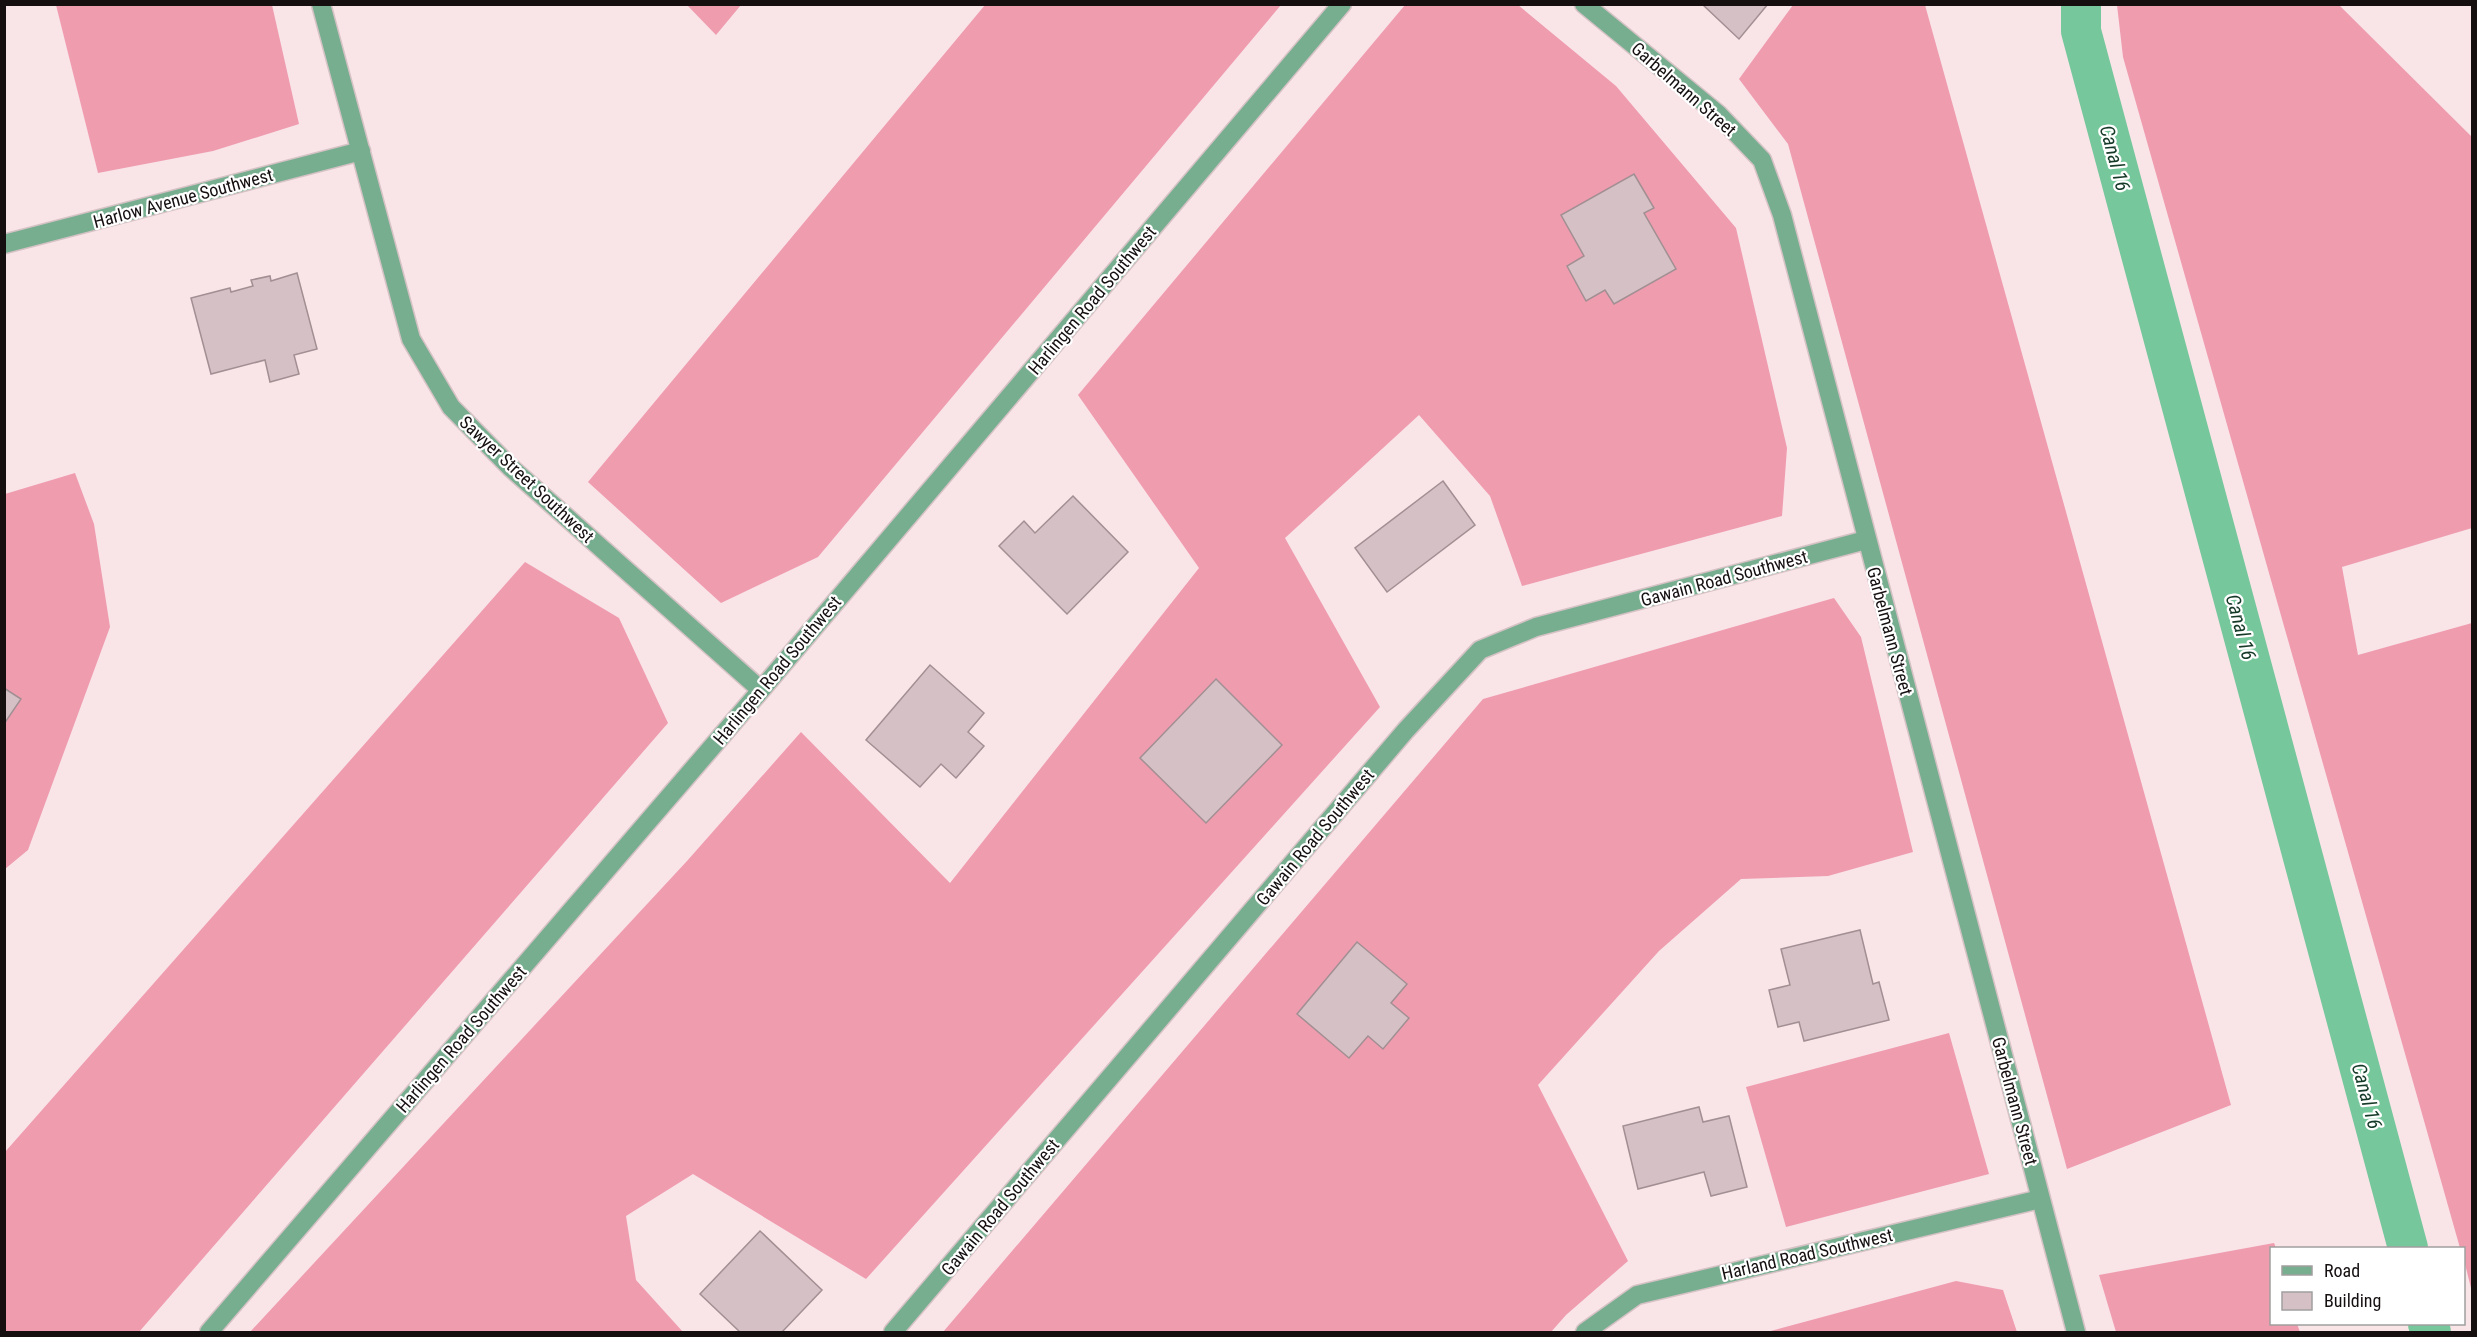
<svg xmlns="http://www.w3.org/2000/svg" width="2477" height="1337" viewBox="0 0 2477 1337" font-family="'Roboto Condensed',sans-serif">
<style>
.forest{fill:#ef9caf}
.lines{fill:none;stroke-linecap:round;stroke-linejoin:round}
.canal{stroke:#77c79c;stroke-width:40}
.building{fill:#d5c1c5;stroke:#a28f93;stroke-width:1.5}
.minor-casing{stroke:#d5c2c5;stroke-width:21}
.minor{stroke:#78ae90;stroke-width:18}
.labels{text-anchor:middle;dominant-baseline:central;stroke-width:4.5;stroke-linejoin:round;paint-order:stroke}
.street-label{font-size:18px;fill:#150f10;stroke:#fff}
.water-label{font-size:20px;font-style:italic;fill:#163a28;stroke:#fff}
</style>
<rect width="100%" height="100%" fill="#f9e4e8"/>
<path class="forest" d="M56,5H272L299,124L213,151L98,173Z
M687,5H741L716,35Z
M985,5H1281L818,557L721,603L588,482Z
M1405,5H1518L1616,86L1736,228L1787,448L1782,516L1522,586L1490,496L1419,415L1285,538L1380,707L866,1279L693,1174L626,1216L636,1280L683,1332H250L687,861L801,732L950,883L1199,568L1078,395Z
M1793,5H1925L2231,1105L2067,1169L1788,144L1739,79Z
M2117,5H2339L2472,137V528L2342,567L2358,655L2472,623V1036L2471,1038L2472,1043V1292L2464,1260V1248H2460L2123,57Z
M75,473L94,524L110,627L28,850L5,869V494Z
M525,562L619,618L668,723L139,1332H5V1152Z
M1834,598L1861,637L1913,852L1828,876L1741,879L1659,951L1538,1085L1628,1261L1566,1315L1551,1332H943L1483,699Z
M1949,1033L1989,1174L1786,1227L1746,1087Z
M2274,1243L2276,1248H2272V1324H2297L2300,1332H2116L2099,1275Z
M1956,1281L2003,1290L2017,1332H1767Z"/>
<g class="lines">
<path class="canal" d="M2081,4V31L2408,1248
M2428,1324L2431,1332"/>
</g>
<path class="building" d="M1702,4H1768L1739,39Z
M1634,174L1654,208L1644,213L1676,269L1614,304L1605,290L1586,301L1567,266L1584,256L1561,215Z
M297,273L317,349L294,355L299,374L270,382L265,360L211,374L191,298L230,288L231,292L253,286L251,280L270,276L271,281Z
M1443,481L1475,525L1387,592L1355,548Z
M1073,496L1128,552L1067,614L999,546L1024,521L1035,533Z
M930,665L984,713L968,732L984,746L956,778L941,764L920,787L866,740Z
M1216,679L1282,745L1206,823L1140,758Z
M4,688L21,699L4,724Z
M1860,930L1873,984L1879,982L1889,1020L1804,1041L1799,1022L1778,1027L1769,990L1790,985L1781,949Z
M1357,942L1407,984L1391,1003L1409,1018L1383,1049L1368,1036L1349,1058L1297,1014Z
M1699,1107L1703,1122L1729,1116L1747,1187L1711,1196L1704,1172L1638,1189L1623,1126Z
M760,1231L822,1290L782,1332H740L700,1294Z"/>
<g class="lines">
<defs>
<path id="minor" d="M321,4L411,339L451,407L510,467L761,690
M1584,4L1718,114L1762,160L1782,215L2076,1332
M4,244L361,151
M209,1332L761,690L1342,4
M893,1332L1406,730L1480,650L1536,627L1866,540
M1585,1332L1637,1295L2040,1199"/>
</defs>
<use href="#minor" class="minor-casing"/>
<use href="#minor" class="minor"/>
</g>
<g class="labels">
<g class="street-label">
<text transform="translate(1684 89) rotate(41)">Garbelmann Street</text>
<text transform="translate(183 198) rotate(-15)">Harlow Avenue Southwest</text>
<text transform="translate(1092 300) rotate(-50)">Harlingen Road Southwest</text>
<text transform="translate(527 479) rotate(43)">Sawyer Street Southwest</text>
<text transform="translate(1724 578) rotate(-15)">Gawain Road Southwest</text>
<text transform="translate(1890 631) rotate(75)">Garbelmann Street</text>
<text transform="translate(777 670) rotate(-50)">Harlingen Road Southwest</text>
<text transform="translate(1315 837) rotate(-50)">Gawain Road Southwest</text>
<text transform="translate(461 1039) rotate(-49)">Harlingen Road Southwest</text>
<text transform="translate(2015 1101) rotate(75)">Garbelmann Street</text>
<text transform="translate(1000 1207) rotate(-50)">Gawain Road Southwest</text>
<text transform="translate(1807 1254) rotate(-13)">Harland Road Southwest</text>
</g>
<g class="water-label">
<text transform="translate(2115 158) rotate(75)">Canal 16</text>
<text transform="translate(2241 627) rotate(75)">Canal 16</text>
<text transform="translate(2367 1096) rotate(75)">Canal 16</text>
</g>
</g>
<rect width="2477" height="1337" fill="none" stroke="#150f10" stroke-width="12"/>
<rect x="2270" y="1247" width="195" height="78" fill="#ffffff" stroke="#a19f9f" stroke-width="1.5"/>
<rect x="2282" y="1266" width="30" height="9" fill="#78ae90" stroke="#a19f9f" stroke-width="1.5"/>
<text x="2324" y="1277" font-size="18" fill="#150f10">Road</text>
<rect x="2282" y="1292" width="30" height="18" fill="#d5c1c5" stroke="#a19f9f" stroke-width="1.5"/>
<text x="2324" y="1307" font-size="18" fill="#150f10">Building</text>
</svg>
